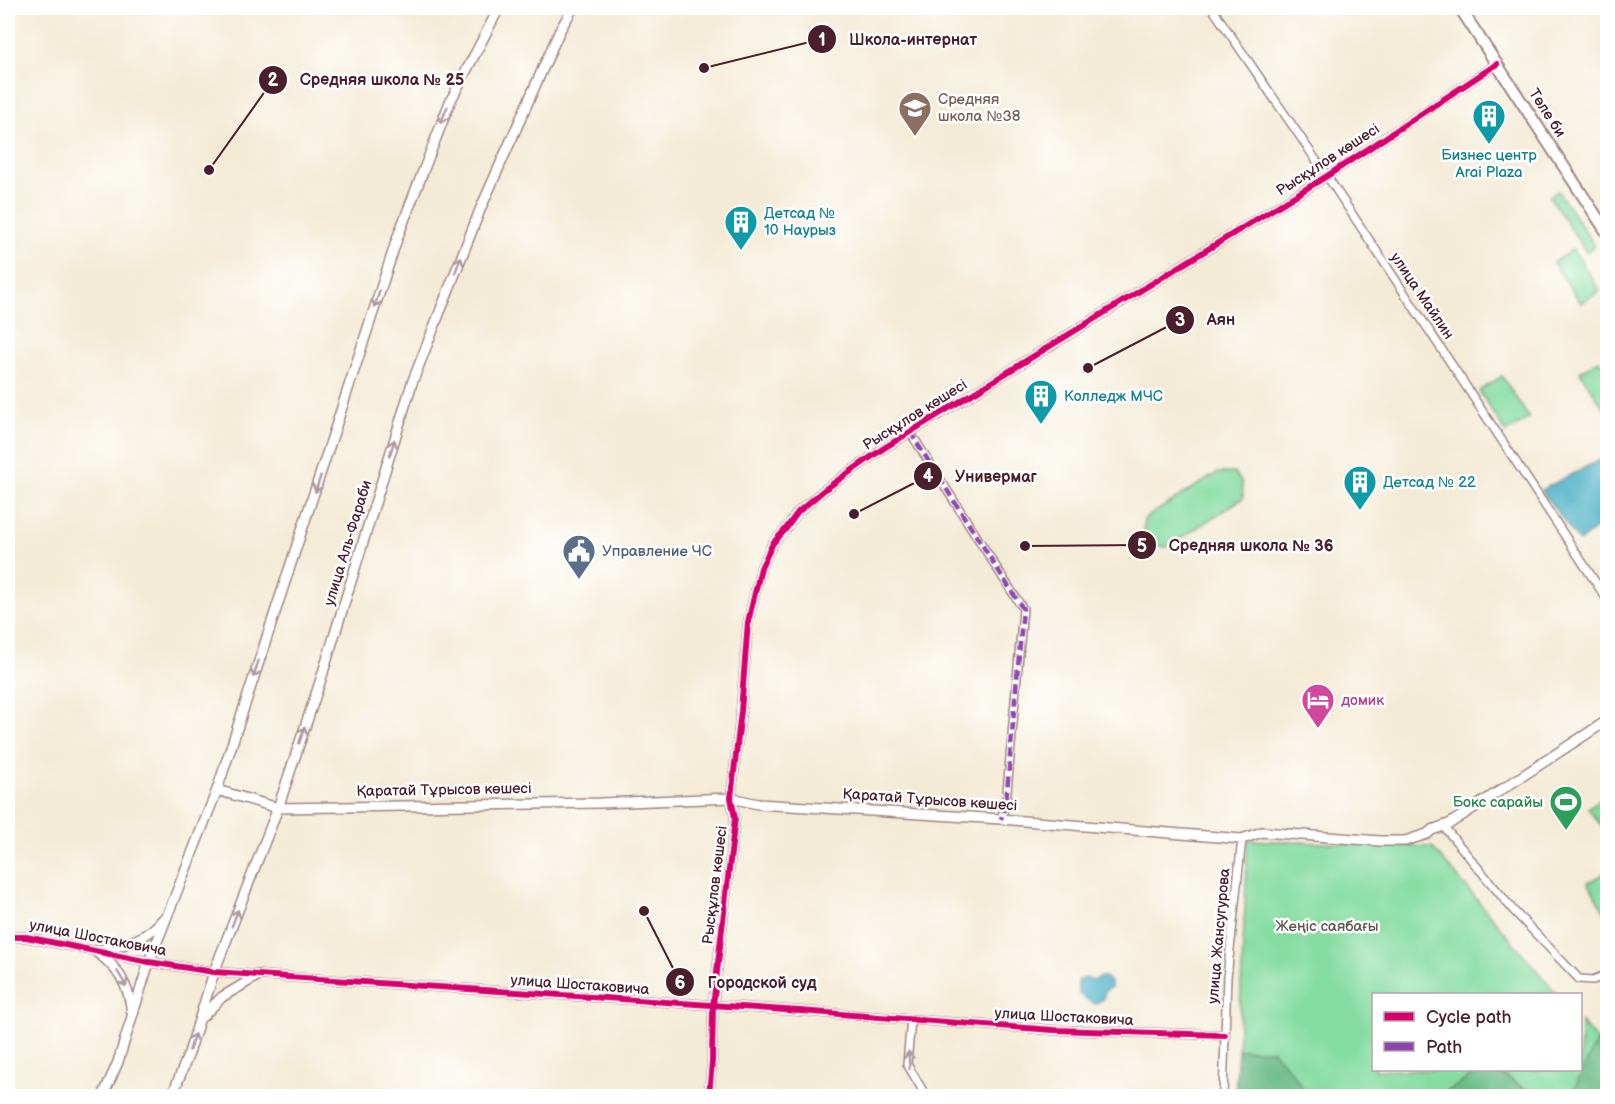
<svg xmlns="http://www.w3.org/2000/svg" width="1615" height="1104" viewBox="0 0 1615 1104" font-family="'Balsamiq Sans',sans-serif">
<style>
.green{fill:#85dca0;stroke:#687e66;stroke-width:1.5}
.forest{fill:#6cbc86;stroke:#5b6e58;stroke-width:1.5}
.water{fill:#41abc1;stroke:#466576;stroke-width:1.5}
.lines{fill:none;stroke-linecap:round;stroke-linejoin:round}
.minor-casing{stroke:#9f8580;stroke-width:10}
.tertiary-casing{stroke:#9f8580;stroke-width:11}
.secondary-casing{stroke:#9f8580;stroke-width:12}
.primary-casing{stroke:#9f8580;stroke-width:14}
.minor{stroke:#fff;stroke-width:7}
.tertiary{stroke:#fff;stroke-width:8}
.secondary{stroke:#fff;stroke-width:9}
.primary{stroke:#fff;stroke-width:10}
.quiet{stroke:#8e44ad;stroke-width:4.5;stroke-dasharray:9 4.5;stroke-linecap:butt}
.cycleway-casing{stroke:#fff;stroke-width:10}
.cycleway{stroke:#d6006c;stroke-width:6}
.oneway{stroke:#ae9aa0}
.labels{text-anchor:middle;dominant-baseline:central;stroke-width:5;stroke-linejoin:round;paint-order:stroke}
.education-label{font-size:15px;fill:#785e54;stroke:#fff;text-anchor:start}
.street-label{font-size:15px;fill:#4a1f2b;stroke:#fff}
.culture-label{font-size:15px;fill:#0d838f;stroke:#fff;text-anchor:start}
.service-label{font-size:15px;fill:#4e5e75;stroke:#fff;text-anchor:start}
.hotel-label{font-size:15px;fill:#b23c85;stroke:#fff;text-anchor:start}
.leisure-label{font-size:15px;fill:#27864d;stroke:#fff;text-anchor:end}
.park-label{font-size:15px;fill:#5c584e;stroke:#fff}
.leader{fill:none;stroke:#4a1f2b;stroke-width:2}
.callout-dot{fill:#4a1f2b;stroke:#fff;stroke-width:2}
.mark-label{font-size:18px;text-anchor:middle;font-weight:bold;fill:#fff}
.callout-label{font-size:16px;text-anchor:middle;font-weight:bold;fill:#4a1f2b;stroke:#fff;stroke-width:5;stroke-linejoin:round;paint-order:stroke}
</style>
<rect width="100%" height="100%" fill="#fff"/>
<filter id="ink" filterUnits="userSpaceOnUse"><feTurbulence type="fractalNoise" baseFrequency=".0167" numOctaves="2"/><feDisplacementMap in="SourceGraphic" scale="12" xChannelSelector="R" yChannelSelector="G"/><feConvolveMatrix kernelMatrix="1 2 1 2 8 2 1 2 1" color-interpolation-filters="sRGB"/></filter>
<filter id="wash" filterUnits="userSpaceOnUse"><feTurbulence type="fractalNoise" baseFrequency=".008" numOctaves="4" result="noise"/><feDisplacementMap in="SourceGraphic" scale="24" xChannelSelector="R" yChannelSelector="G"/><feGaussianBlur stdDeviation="1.35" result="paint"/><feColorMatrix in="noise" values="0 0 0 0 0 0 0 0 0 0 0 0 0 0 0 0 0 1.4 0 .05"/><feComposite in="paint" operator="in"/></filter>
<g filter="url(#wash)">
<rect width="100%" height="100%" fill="#f4ebd6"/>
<path class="green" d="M1558,191L1595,246L1586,252L1549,196Z
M1573,249L1600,291L1581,303L1553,263Z
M1599,360L1607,374V413L1580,372Z
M1502,376L1529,418L1506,433L1479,391Z
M1217,473H1234L1242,483L1243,498L1167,547L1154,545L1144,536V519Z
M1606,795L1608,797L1607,834L1588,808Z
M1248,840L1432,847L1557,994H1374V1070H1580L1581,1022L1607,1053V1096H1236Z
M1607,872L1608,917H1607L1588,882Z"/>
<path class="forest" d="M1597,1040L1607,1052V1096H1571Z
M1238,1050H1272L1292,1072L1308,1096H1235Z
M1481,1070H1495L1537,1096H1440Z"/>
<path class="water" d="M1607,456V520L1579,542L1541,490Z
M1099,977H1105L1111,983V987L1105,991L1103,999L1095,1004C1084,998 1074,995 1079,980L1086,978L1095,980Z"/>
</g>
<g filter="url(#ink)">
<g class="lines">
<defs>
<path id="minor" d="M1212,8L1327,176L1608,601
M910,432L1023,609L1006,803L1001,819
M1444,827L1514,911L1579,979L1593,980L1608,974
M911,1019L907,1064L926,1096
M1223,1096L1227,977L1242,839"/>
<path id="tertiary" d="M8,937H26L149,962L214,972L800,1011L1053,1030L1225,1035
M709,1096L712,1061L713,1006L735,818L731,798L741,711L748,622L761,568L773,543L785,530L798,512L824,490L884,448L1327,176L1497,64"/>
<path id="secondary" d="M217,790L278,808L600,803L731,798L758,804L1001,819L1242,839L1262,832L1380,841H1405L1427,834L1432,830L1449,824L1608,720
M95,951C122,946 146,941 164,918
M95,951C118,967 129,985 132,1013
M202,1017L222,997L259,975
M103,1096L118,1062L149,962L217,790L398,236L450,102L499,8
M172,1096L189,1053L214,972L278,808L321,679L412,383L480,210L560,30L573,8"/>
<path id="primary" d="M1460,8L1608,234"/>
</defs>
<use href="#minor" class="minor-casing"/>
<use href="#tertiary" class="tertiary-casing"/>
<use href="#secondary" class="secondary-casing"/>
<use href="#primary" class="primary-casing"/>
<use href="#minor" class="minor"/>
<use href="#tertiary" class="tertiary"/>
<use href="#secondary" class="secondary"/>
<use href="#primary" class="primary"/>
<path class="quiet" d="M910,432L1023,609L1006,803L1001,819"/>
<defs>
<path id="cycleway" d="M8,937H26L149,962L214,972L800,1011L1053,1030L1225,1035
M709,1096L712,1061L713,1006L735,818L731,798L741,711L748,622L761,568L773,543L785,530L798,512L824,490L884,448L1327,176L1497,64"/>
</defs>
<use href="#cycleway" class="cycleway-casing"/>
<use href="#cycleway" class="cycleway"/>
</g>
<defs><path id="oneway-shaft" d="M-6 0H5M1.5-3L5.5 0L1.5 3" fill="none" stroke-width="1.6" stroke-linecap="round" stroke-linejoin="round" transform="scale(1.5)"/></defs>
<g class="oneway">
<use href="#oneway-shaft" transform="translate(444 115) rotate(112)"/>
<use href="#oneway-shaft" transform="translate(458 265) rotate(-69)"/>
<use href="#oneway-shaft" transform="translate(377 299) rotate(108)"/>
<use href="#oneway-shaft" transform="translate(392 448) rotate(-73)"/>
<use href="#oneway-shaft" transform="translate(318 484) rotate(108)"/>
<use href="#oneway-shaft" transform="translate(256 669) rotate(108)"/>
<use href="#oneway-shaft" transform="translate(302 735) rotate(-71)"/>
<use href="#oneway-shaft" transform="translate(235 918) rotate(-69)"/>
<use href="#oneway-shaft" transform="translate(122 979) rotate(59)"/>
<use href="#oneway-shaft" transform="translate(192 1042) rotate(-73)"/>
<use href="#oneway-shaft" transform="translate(909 1060) rotate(-93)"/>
</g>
</g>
<defs>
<symbol id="school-pin" viewBox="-11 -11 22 30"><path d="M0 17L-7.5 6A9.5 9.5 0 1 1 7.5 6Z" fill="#8d6e63" stroke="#fff"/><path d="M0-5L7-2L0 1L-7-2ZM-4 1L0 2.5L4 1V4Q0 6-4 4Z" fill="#fff"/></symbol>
<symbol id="building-pin" viewBox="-11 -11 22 30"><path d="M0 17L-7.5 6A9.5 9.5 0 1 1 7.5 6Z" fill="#0f9aa8" stroke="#fff"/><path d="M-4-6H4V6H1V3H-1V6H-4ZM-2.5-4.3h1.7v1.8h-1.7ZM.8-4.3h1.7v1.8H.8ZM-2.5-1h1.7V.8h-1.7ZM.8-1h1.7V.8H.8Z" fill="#fff"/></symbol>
<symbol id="civic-pin" viewBox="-11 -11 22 30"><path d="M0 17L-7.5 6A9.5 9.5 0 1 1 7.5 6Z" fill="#5c6f8a" stroke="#fff"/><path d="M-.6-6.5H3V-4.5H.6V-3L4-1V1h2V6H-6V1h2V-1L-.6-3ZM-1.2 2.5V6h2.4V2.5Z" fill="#fff"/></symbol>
<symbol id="hotel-pin" viewBox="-11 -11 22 30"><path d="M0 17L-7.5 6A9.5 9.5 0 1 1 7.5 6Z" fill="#d1479c" stroke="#fff"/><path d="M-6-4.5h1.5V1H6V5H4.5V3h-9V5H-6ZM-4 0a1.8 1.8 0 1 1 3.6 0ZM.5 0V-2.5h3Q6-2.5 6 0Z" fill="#fff"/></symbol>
<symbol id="stadium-pin" viewBox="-11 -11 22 30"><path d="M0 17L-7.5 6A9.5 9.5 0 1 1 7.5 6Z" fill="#2e9e5b" stroke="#fff"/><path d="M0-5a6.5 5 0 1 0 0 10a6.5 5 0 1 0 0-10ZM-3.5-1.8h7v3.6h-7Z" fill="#fff"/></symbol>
</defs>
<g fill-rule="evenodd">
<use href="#school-pin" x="896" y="89" width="38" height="52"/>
<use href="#building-pin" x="1470" y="97" width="38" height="52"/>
<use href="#building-pin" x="722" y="203" width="38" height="52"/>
<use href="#building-pin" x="1022" y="377" width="38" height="52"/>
<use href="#building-pin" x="1341" y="463" width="38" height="52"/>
<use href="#civic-pin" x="560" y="532" width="38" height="52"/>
<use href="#hotel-pin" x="1299" y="681" width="38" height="52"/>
<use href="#stadium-pin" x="1547" y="783" width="38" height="52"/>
</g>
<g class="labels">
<g class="education-label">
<text x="938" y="99">Средняя<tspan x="938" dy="17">школа №38</tspan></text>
</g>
<g class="street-label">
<text transform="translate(1547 113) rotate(57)">Төле би</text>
<text transform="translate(1328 160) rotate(-33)">Рысқұлов көшесі</text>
<text transform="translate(1422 296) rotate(56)">улица Майлин</text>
<text transform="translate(915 415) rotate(-32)">Рысқұлов көшесі</text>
<text transform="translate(348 543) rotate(-73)">улица Аль-Фараби</text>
<text transform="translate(444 790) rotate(-1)">Қаратай Тұрысов көшесі</text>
<text transform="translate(930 800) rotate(4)">Қаратай Тұрысов көшесі</text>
<text transform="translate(715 885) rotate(-83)">Рысқұлов көшесі</text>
<text transform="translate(1219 936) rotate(-85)">улица Жансугурова</text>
<text transform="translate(98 938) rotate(11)">улица Шостаковича</text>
<text transform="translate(580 985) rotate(4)">улица Шостаковича</text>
<text transform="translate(1064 1017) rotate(3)">улица Шостаковича</text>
</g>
<g class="culture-label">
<text x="1489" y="155" text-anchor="middle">Бизнес центр<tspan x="1489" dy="17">Arai Plaza</tspan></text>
<text x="764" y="213">Детсад №<tspan x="764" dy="17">10 Наурыз</tspan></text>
<text x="1064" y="396">Колледж МЧС</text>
<text x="1383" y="482">Детсад № 22</text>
</g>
<g class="service-label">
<text x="602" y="551">Управление ЧС</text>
</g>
<g class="hotel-label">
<text x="1341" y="700">домик</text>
</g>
<g class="leisure-label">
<text x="1543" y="802">Бокс сарайы</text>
</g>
<g class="park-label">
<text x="1327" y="926">Жеңіс саябағы</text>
</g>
</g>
<path class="leader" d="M704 68L822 39M209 170L273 80M1088 368L1180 320M854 514L928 476M1025 546L1142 545M644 911L680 982"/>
<g class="callout-dot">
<circle cx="704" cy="68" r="6"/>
<circle cx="209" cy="170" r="6"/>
<circle cx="1088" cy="368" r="6"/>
<circle cx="854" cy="514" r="6"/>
<circle cx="1025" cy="546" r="6"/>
<circle cx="644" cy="911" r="6"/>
<circle cx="822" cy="39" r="15"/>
<circle cx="273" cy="80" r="15"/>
<circle cx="1180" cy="320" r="15"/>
<circle cx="928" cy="476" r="15"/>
<circle cx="1142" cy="545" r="15"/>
<circle cx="680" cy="982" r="15"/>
</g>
<g class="mark-label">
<text x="822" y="46">1</text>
<text x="273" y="86">2</text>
<text x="1180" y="326">3</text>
<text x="928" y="482">4</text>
<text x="1142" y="552">5</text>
<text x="680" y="989">6</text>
</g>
<g class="callout-label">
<text x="913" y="45">Школа-интернат</text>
<text x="382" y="85">Средняя школа № 25</text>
<text x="1221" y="325">Аян</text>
<text x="996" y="482">Универмаг</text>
<text x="1251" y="551">Средняя школа № 36</text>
<text x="762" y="988">Городской суд</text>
</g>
<rect width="1615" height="1104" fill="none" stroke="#fff" stroke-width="30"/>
<rect x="1372" y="993" width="210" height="78" fill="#ffffff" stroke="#b7a5aa" stroke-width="1.5"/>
<rect x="1384" y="1012" width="30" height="9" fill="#d6006c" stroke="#b7a5aa" stroke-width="1.5"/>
<text x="1426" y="1023" font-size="18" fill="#4a1f2b">Cycle path</text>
<rect x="1384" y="1042" width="30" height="9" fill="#8e44ad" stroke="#b7a5aa" stroke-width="1.5"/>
<text x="1426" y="1053" font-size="18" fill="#4a1f2b">Path</text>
</svg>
